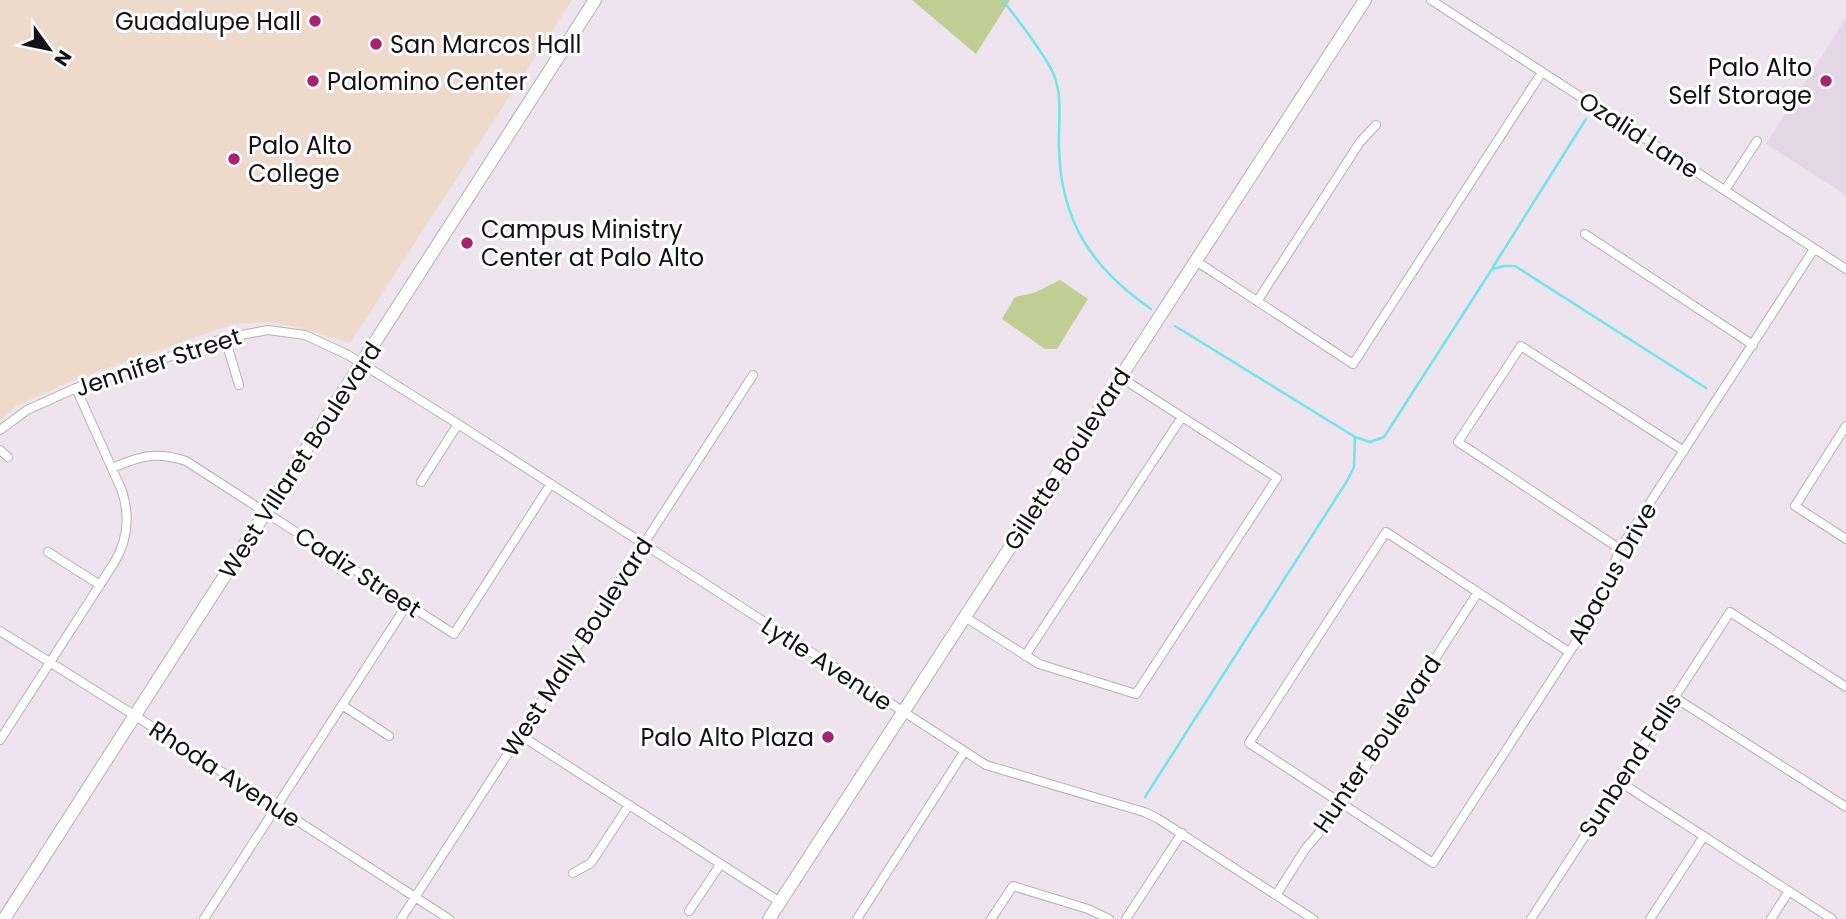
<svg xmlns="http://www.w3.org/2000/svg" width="1846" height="919" viewBox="0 0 1846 919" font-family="Poppins,sans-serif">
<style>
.built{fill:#e5d6e6}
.education{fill:#eddaca}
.green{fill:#c1ce93}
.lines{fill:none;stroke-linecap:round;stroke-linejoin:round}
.stream{stroke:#70e5eb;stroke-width:2.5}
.street-casing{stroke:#b8aeb8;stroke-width:10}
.secondary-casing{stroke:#b8aeb8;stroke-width:14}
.street{stroke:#fff;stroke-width:8}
.secondary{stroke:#fff;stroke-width:12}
.poi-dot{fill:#a62371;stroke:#fff;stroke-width:2.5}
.labels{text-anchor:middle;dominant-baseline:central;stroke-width:6;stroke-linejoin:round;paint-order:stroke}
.poi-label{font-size:24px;fill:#141114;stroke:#fff;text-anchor:start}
.street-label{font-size:24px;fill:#141114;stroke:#fff}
</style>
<rect width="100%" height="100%" fill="#ede4ee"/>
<path class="built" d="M1846,18V195L1766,144Z"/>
<path class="education" d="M0,0H572L350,343L297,327L270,322L233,324L74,380L16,406L0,420Z"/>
<path class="green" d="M912,0H1010L976,54Z
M1060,280L1088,299L1057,349H1045L1002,319L1015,297L1034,293Z"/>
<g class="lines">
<path class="stream" d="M1002,0C1015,15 1047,58 1054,75C1063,98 1058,125 1059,149C1061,222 1092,268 1151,309
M1493,267L1586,119
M1175,326L1355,437L1370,442L1384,437L1492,269L1504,266H1515L1706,388
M1145,797L1347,481L1354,467L1355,438"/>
<defs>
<path id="street" d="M1431,0L1846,269
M1725,190L1757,141
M1585,234L1753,345
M1196,261L1353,364L1542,72
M1258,300L1360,142L1376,125
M225,338L239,385
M1846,426L1795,506L1846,539
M0,430L27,410L76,388L225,338L268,330L305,335L348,355L458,424L986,765L1144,812L1157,818L1313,919
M0,450L8,457
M112,468C141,456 155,451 186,461L454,634L550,485
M421,482L458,424
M1620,549L1458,442L1521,346L1684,451
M48,552L100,585
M965,617L1039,664L1136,694L1277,478L1120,377
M0,631L134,715L449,919
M1569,652L1386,532L1249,743L1433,863L1602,602C1611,585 1612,566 1620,549L1814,249
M1025,656L1182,417
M1674,697L1846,807
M342,705L389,736
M520,735L780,902
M0,740L114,563C128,540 130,516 122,491L76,388
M1620,782L1832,919
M573,873L591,863L629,805
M1276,895L1306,848L1336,813L1478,592
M689,911L720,865
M204,919L408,603
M401,919L753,375
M857,919L964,752
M991,919L1013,886L1088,909L1109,919
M1126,919L1182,833
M1531,919L1730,612L1846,687
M1650,919L1704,836
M1771,919L1789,891"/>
<path id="secondary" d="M4,919L595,0
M769,919L1365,0"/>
</defs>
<use href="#street" class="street-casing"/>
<use href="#secondary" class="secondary-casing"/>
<use href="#street" class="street"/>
<use href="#secondary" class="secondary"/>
</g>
<g class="poi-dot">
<circle cx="315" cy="21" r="7"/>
<circle cx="376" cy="44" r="7"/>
<circle cx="313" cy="81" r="7"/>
<circle cx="1826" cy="81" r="7"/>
<circle cx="234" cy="159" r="7"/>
<circle cx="467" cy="243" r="7"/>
<circle cx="828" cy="737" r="7"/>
</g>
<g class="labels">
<g class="poi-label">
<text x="301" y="21" text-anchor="end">Guadalupe Hall</text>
<text x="390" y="44">San Marcos Hall</text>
<text x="1812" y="67" text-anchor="end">Palo Alto<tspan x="1812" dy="28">Self Storage</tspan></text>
<text x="327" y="81">Palomino Center</text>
<text x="248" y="145">Palo Alto<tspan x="248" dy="28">College</tspan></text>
<text x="481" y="229">Campus Ministry<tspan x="481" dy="28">Center at Palo Alto</tspan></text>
<text x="814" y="737" text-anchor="end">Palo Alto Plaza</text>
</g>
<g class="street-label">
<text transform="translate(1639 135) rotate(33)">Ozalid Lane</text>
<text transform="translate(158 362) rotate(-18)">Jennifer Street</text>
<text transform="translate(1067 459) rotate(-57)">Gillette Boulevard</text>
<text transform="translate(300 460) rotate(-57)">West Villaret Boulevard</text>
<text transform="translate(358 572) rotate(33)">Cadiz Street</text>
<text transform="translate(1612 573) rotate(-61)">Abacus Drive</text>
<text transform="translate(577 647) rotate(-57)">West Mally Boulevard</text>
<text transform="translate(827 664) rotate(33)">Lytle Avenue</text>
<text transform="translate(1377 744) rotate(-56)">Hunter Boulevard</text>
<text transform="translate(1630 765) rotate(-57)">Sunbend Falls</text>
<text transform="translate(225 774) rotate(33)">Rhoda Avenue</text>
</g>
</g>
<g transform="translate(49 49) rotate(123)" stroke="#ffffff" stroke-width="5" paint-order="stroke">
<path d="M0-5L12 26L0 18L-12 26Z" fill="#141114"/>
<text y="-10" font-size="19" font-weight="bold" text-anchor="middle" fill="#141114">N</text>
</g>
</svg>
